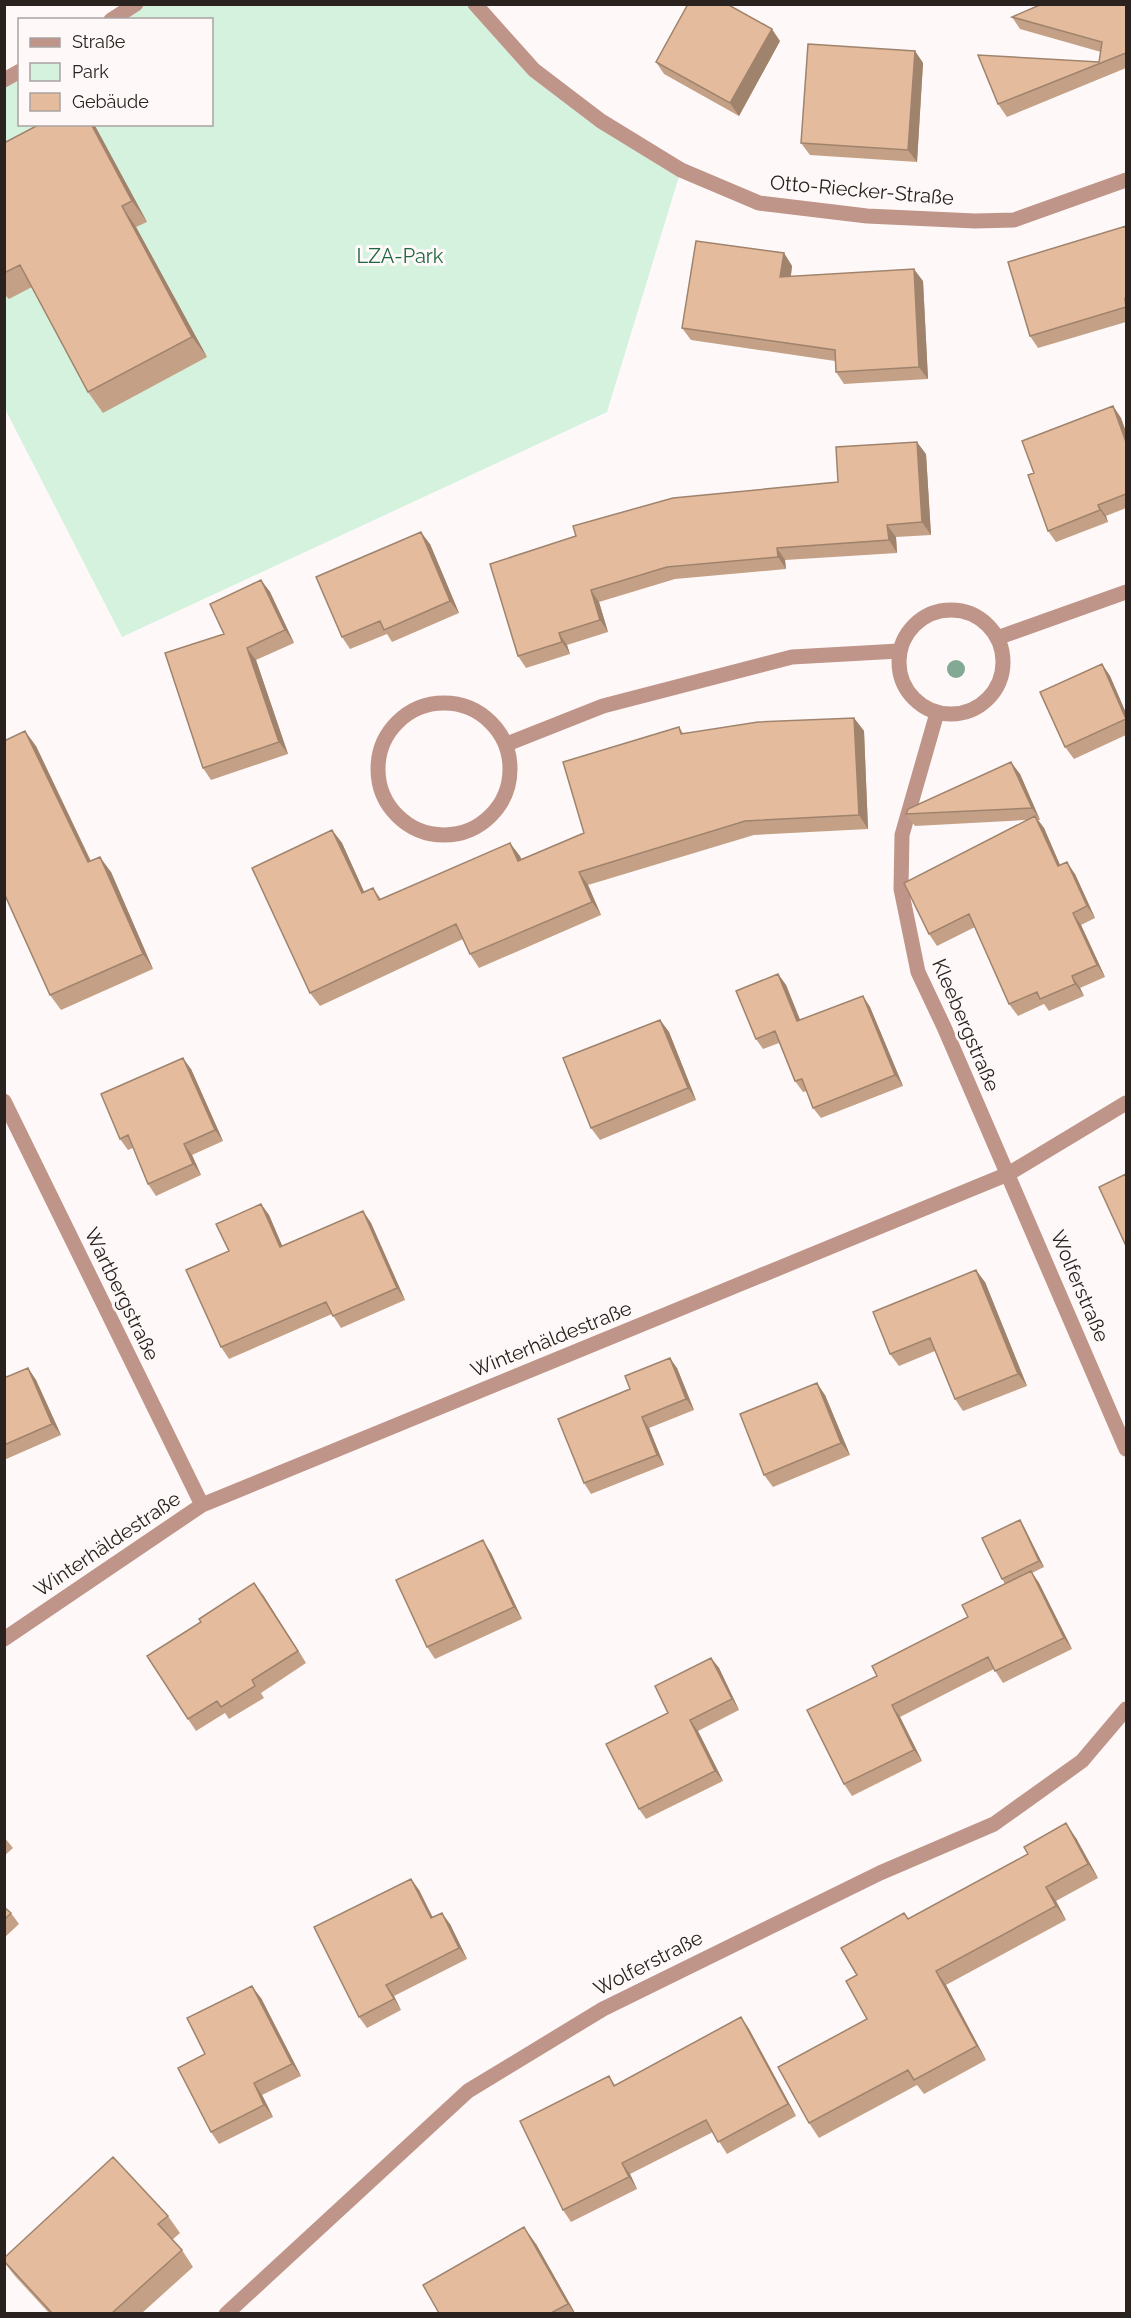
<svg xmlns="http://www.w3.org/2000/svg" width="1131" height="2318" viewBox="0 0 1131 2318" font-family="Raleway,sans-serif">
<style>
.green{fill:#d5f2df}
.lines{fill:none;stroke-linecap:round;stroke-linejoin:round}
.minor{stroke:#c09589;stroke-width:15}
.tree{fill:#83a894}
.wall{fill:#c4a186}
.shaded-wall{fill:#a0836d}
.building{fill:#e4bb9c;stroke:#a0836d;stroke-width:1.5}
.labels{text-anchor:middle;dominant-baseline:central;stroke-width:6;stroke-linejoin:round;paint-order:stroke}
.street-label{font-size:20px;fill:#29221f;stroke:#fef9f8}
.park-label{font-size:20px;fill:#1e6642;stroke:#fef9f8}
</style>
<rect width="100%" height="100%" fill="#fef9f8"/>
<path class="green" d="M138,4L474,5L534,70L681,170L607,412L122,637L5,409L4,80L19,71L20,124H212V20L111,19Z"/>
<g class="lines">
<path class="minor" d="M475,4L534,70L601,121L681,170L759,203L867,216L975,221L1014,220L1126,180
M111,20L136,4
M4,80L20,71
M899 662a52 52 0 1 1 104 0a52 52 0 1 1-104 0Z
M997,638L1126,592
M378 769a66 66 0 1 1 132 0a66 66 0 1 1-132 0Z
M937,713L902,835L901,889L918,972L944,1027L1126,1449
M507,744L603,706L792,657L899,651
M4,1101L202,1505
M4,1639L202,1505L1008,1174L1126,1103
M226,2314L468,2091L603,2009L880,1873L994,1824L1082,1761L1126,1709"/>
</g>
<circle class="tree" cx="956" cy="669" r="9"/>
<path class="wall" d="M1126,4V68L1007,117L998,104L1099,62L1101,52L1020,29L1012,17Z
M780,41L739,116L664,74L656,62Z
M915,51L923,63L917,162L810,155L801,143Z
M94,124L147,222L136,227L207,357L103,413L88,392L32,287L9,299L4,294V143Z
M1126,226V322L1038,348L1030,336Z
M784,253L792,266L791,276L923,281L928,379L844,384L836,372L835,361L691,340L682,328Z
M1113,406L1121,418L1126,432V508L1106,516L1108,522L1056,542L1048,531L1034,473Z
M926,454L931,535L896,537L897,553L785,560L786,569L675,579L599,602L608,632L567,645L570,654L526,668L518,656L490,564L838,482Z
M430,544L459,613L392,642L387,634L350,649L342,637Z
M261,580L270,592L294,643L256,660L288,754L211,780L203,768Z
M1102,664L1110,676L1126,713V735L1074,759L1065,747Z
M854,718L864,731L868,829L754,835L588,885L601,915L479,968L470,954L463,939L320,1006L310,993L332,830L342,843L364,892L373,888L381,899L520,856L521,859L584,833L679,727L683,733Z
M36,746L91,861L111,872L153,969L61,1010L50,995Z
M1020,774L1040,820H1038L1044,828L1060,865L1075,874L1095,918L1081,925L1105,977L1080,988L1084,996L1049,1011L1044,1004L1018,1016L1009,1004L975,927L937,946L929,934L1026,820L915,826L906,814Z
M778,974L786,985L800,1020L863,996L870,1007L903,1086L821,1118L813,1108L807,1091L803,1092L795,1081L779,1043L763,1049L756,1039Z
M660,1020L669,1032L696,1100L600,1140L591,1128Z
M191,1069L223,1141L192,1155L201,1175L156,1196L148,1184L133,1148L128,1150L120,1139Z
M261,1204L269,1215L282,1246L363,1211L371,1223L405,1300L341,1328L332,1314L229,1359L221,1347L229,1251Z
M985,1282L1027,1386L963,1411L955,1399L935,1351L899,1366L890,1354Z
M28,1368L36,1380L61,1435L4,1460V1371L7,1377Z
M677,1368L694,1410L649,1428L664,1465L591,1494L584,1483Z
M825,1395L850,1455L773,1487L764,1475Z
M1020,1520L1024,1527L1044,1567L1032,1573L1039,1583L1072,1649L1003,1683L994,1669L900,1717L922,1761L852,1796L844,1784L877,1676L968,1617L1005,1584L1002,1579Z
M491,1553L522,1619L435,1659L427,1647Z
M263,1595L306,1663L261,1693L264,1698L229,1719L225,1713L196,1731L188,1719Z
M711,1658L719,1668L739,1710L698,1731L723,1781L646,1819L639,1809L668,1713Z
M4,1837L13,1848L4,1856Z
M1076,1838L1098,1878L1056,1901L1066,1920L946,1985L986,2060L924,2094L917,2085L819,2138L809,2123L867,2019L857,1975L904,1913L908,1919Z
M411,1879L419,1890L433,1918L450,1924L467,1959L394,1996L401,2010L367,2028L359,2017Z
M4,1907L11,1913L19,1924L4,1938Z
M261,1998L301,2076L262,2095L273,2117L219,2144L211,2132L205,2054Z
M741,2017L749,2029L796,2116L727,2154L713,2132L630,2174L637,2189L571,2222L563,2210L609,2076L615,2085Z
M168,2216L180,2233L172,2240L182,2250L193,2267L142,2313H49L15,2276L4,2262Z
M536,2244L575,2313H439Z"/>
<path class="shaded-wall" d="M772,29L780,41L739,116L730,103Z
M915,51L923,63L917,162L908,150Z
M91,124H94L147,222L132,201Z
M122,206L136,227L207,357L192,337Z
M784,253L792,266L789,289L780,277Z
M914,269L923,281L928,379L919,367Z
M1113,406L1121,418L1126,432V442Z
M917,442L926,454L931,535L922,522Z
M1098,505L1106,516L1108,522L1100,510Z
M887,525L896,537L897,553L889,540Z
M421,532L430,544L459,613L450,601Z
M777,548L785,560L786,569L778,557Z
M261,580L270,592L294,643L285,630Z
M591,590L599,602L608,632L600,620Z
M559,633L567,645L570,654L562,642Z
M247,648L256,660L288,754L279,742Z
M1102,664L1110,676L1126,713V720Z
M854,718L864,731L868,829L859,815Z
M25,731L36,746L98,877L88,862Z
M1011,762L1020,774L1040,820L1032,808Z
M1035,816L1044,828L1066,879L1058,866Z
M332,830L342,843L371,907L362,893Z
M510,843L520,856L527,874L518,861Z
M100,857L111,872L153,969L143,954Z
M1067,862L1075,874L1095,918L1087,906Z
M579,872L588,885L601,915L592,902Z
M1073,913L1081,925L1105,977L1097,965Z
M778,974L786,985L805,1032L797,1021Z
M1072,976L1080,988L1084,996L1075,984Z
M863,996L870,1007L903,1086L895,1075Z
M660,1020L669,1032L696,1100L688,1088Z
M183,1058L191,1069L223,1141L215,1130Z
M184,1144L192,1155L201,1175L193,1164Z
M261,1204L269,1215L288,1259L280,1247Z
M363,1211L371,1223L405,1300L397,1288Z
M976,1270L985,1282L1027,1386L1018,1374Z
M670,1358L677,1368L694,1410L686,1399Z
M28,1368L36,1380L61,1435L52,1424Z
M817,1383L825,1395L850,1455L841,1443Z
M642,1417L649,1428L664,1465L657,1455Z
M1020,1520L1024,1527L1044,1567L1039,1561Z
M483,1540L491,1553L522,1619L514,1607Z
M1031,1571L1039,1583L1072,1649L1064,1638Z
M254,1583L263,1595L306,1663L298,1651Z
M711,1658L719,1668L739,1710L732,1699Z
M892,1705L900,1717L922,1761L914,1750Z
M690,1720L698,1731L723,1781L715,1771Z
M1066,1823L1076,1838L1098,1878L1088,1864Z
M411,1879L419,1890L439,1930L431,1918Z
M1046,1887L1056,1901L1066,1920L1056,1906Z
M442,1913L450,1924L467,1959L459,1948Z
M936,1971L946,1985L986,2060L977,2046Z
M386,1985L394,1996L401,2010L394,1999Z
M252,1986L261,1998L301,2076L292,2064Z
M741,2017L749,2029L796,2116L788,2104Z
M254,2083L262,2095L273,2117L264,2105Z
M622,2163L630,2174L637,2189L629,2177Z
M524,2227L536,2244L575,2313H574L568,2304Z"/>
<path class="building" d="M688,4H727L772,29L730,103L656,62Z
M1042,4H1126V53L998,104L978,55L1099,62L1102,42L1012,17Z
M808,44L915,51L908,150L801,143Z
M40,124H91L132,201L122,206L192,337L88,392L20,265L4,273V143Z
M1126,226V297L1125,298L1126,307L1030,336L1008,262Z
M696,241L784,253L780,277L914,269L919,367L836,372L835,350L682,328Z
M1113,406L1126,442V494L1098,505L1100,510L1048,531L1028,475L1034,473L1022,441Z
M917,442L922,522L887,525L889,540L777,548L778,557L667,567L591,590L600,620L559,633L562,642L518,656L490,564L576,536L573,526L673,498L838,482L836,447Z
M421,532L450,601L384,630L380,621L342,637L316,577Z
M261,580L285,630L247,648L279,742L203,768L165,653L224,634L210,604Z
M1102,664L1126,719L1065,747L1040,692Z
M854,718L859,815L745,821L579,872L592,902L470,954L456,924L310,993L252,868L332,830L362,893L373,888L379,900L510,843L518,861L584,833L563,762L679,727L681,734L758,722Z
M25,731L88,862L100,857L143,954L50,995L4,893V741Z
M1011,762L1032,808L906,814L908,809Z
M1035,816L1058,866L1067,862L1087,906L1073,913L1097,965L1072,976L1075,984L1040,999L1037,992L1009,1004L969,914L929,934L904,883Z
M778,974L797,1021L863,996L895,1075L813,1108L802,1079L795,1081L775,1031L756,1039L736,991Z
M660,1020L688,1088L591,1128L563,1058Z
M183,1058L215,1130L184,1144L193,1164L148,1184L128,1135L120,1139L101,1094Z
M1126,1174V1246L1099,1187Z
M261,1204L280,1247L363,1211L397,1288L333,1316L326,1302L221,1347L186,1270L229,1251L216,1224Z
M976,1270L1018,1374L955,1399L930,1338L890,1354L873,1312Z
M670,1358L686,1399L642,1417L657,1455L584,1483L558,1419L630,1389L625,1376Z
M28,1368L52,1424L4,1445V1378Z
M817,1383L841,1443L764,1475L740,1414Z
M1020,1520L1039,1561L1002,1579L982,1538Z
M483,1540L514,1607L427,1647L396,1580Z
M1031,1571L1064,1638L995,1671L988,1657L892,1705L914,1750L844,1784L807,1710L877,1676L872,1666L968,1617L962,1605Z
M254,1583L298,1651L252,1680L255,1686L221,1707L217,1701L188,1719L147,1656L201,1622L199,1619Z
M711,1658L732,1699L690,1720L715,1771L639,1809L606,1744L668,1713L655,1686Z
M1066,1823L1088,1864L1046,1887L1056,1906L936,1971L977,2046L914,2080L908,2070L809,2123L778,2067L867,2019L846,1981L857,1975L841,1948L904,1913L908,1919L1028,1854L1024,1847Z
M411,1879L431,1918L442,1913L459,1948L386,1985L394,1999L359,2017L314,1927Z
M4,1907L11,1913L4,1920Z
M252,1986L292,2064L254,2083L264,2105L211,2132L178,2068L205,2054L187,2018Z
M741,2017L788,2104L718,2142L706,2120L622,2163L629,2177L563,2210L520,2121L609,2076L614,2086Z
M113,2157L168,2216L158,2224L182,2250L112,2313H52L4,2261V2258Z
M524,2227L568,2304L551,2313H439L423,2285Z"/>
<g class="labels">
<g class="street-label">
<text transform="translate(862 190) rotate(5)">Otto-Riecker-Straße</text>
<text transform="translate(966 1025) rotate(67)">Kleebergstraße</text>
<text transform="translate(1080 1286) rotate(67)">Wolferstraße</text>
<text transform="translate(122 1294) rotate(64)">Wartbergstraße</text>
<text transform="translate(551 1339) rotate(-22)">Winterhäldestraße</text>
<text transform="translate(107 1544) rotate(-34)">Winterhäldestraße</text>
<text transform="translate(648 1963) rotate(-27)">Wolferstraße</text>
</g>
<g class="park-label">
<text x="400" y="256">LZA-Park</text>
</g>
</g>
<rect width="1131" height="2318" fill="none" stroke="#29221f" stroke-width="12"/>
<rect x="18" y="18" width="195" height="108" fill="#fef9f8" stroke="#a9a3a1" stroke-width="1.5"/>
<rect x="30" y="38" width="30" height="9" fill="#c09589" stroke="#a9a3a1" stroke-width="1.5"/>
<text x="72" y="48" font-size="18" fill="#29221f">Straße</text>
<rect x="30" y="63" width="30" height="18" fill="#d5f2df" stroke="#a9a3a1" stroke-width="1.5"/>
<text x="72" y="78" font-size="18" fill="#29221f">Park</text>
<rect x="30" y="93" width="30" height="18" fill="#e4bb9c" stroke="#a9a3a1" stroke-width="1.5"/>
<text x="72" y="108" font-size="18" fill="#29221f">Gebäude</text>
</svg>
